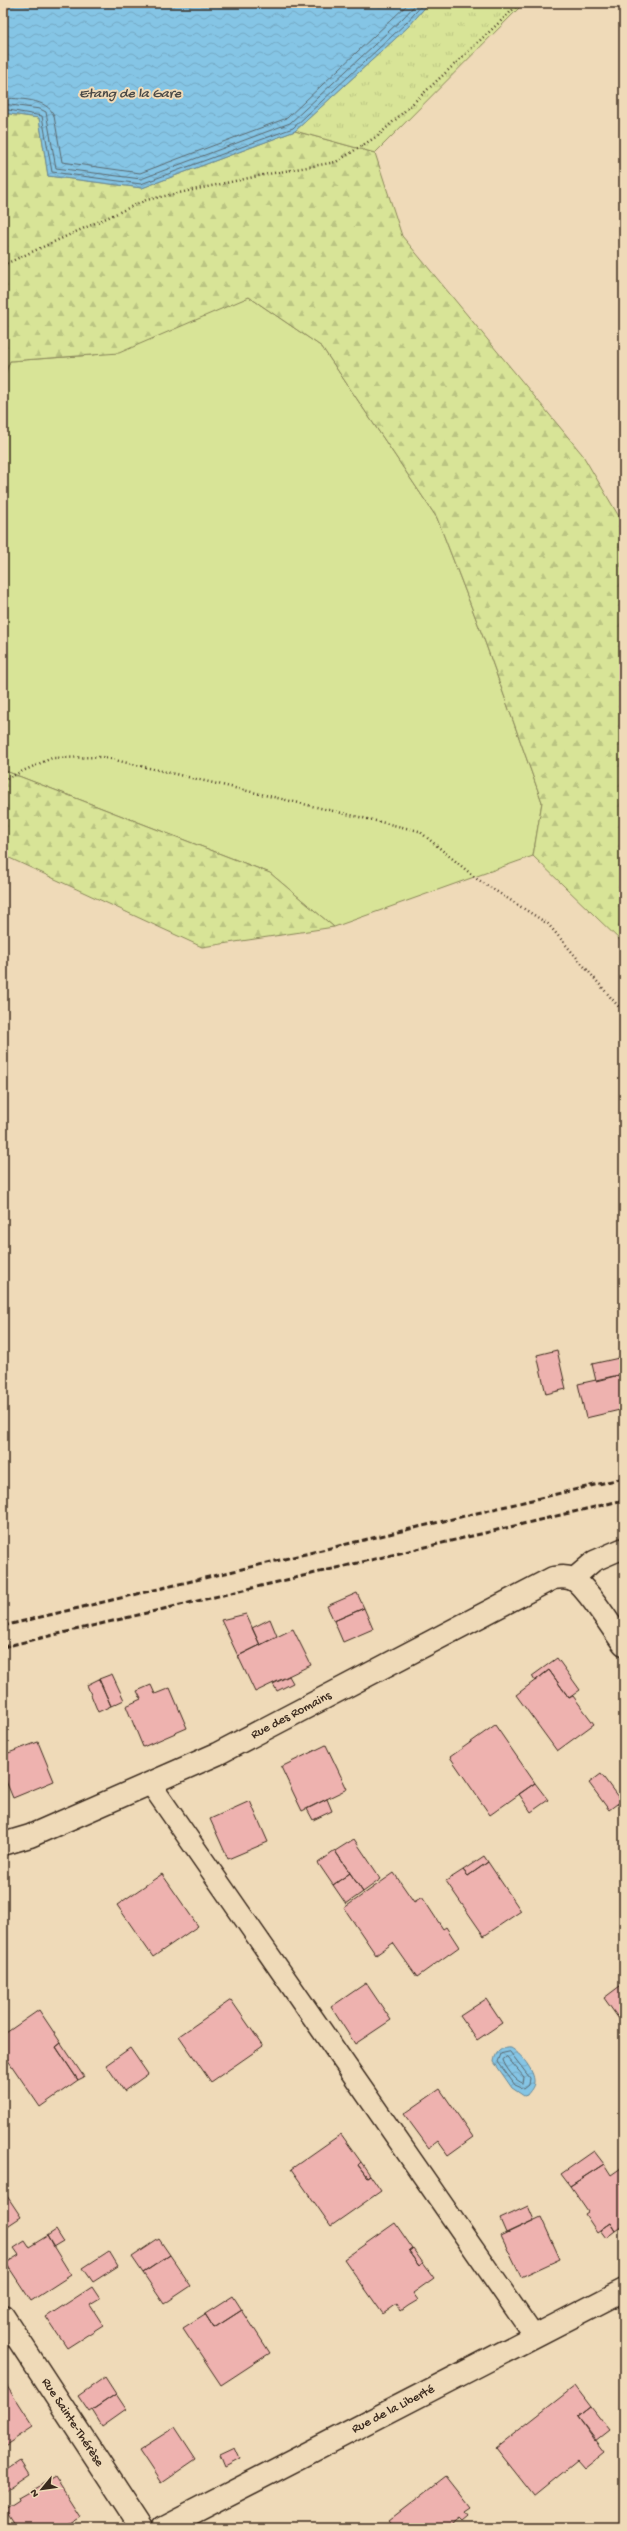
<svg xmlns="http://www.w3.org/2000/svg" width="627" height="2531" viewBox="0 0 627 2531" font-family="'Gochi Hand',sans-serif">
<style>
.grass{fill:#d8e497;stroke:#8a875a}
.forest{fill:url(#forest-firs);stroke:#8a875a}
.park{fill:url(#park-tufts);stroke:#8a875a}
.water{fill:url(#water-waves);stroke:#678795}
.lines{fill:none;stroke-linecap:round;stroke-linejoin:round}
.shore{stroke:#59686e;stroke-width:1}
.building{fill:#eeb2af;stroke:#3b2a1e}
.service-casing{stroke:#3b2a1e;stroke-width:23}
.minor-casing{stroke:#3b2a1e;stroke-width:25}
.path{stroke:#3b2a1e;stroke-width:2.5;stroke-dasharray:1 3;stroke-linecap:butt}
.service{stroke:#efdab8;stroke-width:20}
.minor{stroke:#efdab8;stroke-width:22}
.rail{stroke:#3b2a1e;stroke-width:3;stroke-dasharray:6 3;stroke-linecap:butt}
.labels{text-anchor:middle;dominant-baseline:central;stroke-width:4;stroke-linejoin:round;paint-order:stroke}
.street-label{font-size:13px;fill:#3b2a1e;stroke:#efdab8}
.water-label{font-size:14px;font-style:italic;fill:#4a4946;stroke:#efdab8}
</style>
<defs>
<pattern id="forest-firs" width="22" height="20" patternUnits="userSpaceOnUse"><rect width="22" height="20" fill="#d8e497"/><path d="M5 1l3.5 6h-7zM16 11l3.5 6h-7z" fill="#bac482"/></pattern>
<pattern id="park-tufts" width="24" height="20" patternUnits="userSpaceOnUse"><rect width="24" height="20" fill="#d8e497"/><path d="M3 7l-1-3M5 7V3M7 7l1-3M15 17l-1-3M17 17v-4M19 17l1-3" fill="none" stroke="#bac482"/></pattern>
<pattern id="water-waves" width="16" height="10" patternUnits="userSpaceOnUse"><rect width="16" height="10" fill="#85c5e5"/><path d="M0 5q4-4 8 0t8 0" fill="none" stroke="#74a9c4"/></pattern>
</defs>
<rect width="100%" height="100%" fill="#efdab8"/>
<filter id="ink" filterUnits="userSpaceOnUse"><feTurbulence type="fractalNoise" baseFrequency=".025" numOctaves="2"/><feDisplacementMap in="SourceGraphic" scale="8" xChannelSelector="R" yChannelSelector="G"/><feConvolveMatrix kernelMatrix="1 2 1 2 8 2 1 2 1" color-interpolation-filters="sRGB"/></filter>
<g filter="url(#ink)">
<path class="grass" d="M249,297L322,347L437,518L485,642L542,802L533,856L334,927L270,873L3,770V380L10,361L93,355Z"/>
<path class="forest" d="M3,113L39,118L48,176L142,188L295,131L375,153L402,236L582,454L624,525V944L533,856L542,802L485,642L437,518L322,347L249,297L119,353L10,361L3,380Z
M3,770L270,873L334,927L202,947L3,855Z"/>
<path class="park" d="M429,3H524L375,153L295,131L409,26Z"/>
<path class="water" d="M3,3H429L409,26L295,131L142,188L48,176L39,118L3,113Z
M511,2048C520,2053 535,2071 534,2082C534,2087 530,2091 527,2095L524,2096L512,2088L494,2062C495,2052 501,2047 511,2048Z"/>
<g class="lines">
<path class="shore" d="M3,98C18,99 48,98 54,116L62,162L140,173L287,118L409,3
M3,104L40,109L46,112L56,168L141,179L290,123L402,19L417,3
M3,109L42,116L52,172L141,184L293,128L406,23L424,3
M510,2052L530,2078L529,2085L524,2089L515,2085L498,2062L501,2054Z
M507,2057L524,2077L523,2083C516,2082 505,2067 503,2060Z"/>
</g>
<path class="building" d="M557,1350L566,1389L546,1394L537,1355Z
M619,1358L623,1374L596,1381L592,1364Z
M623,1374L624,1409L586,1418L578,1384Z
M357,1593L364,1608L334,1621L327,1606Z
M364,1608L373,1629L343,1642L334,1621Z
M246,1614L260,1645L238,1656L221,1620Z
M270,1619L277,1636L260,1645L252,1628Z
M293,1629L311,1665L255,1692L238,1656Z
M557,1658L580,1690L569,1698L549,1670L535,1681L532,1676Z
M549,1670L569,1698L573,1696L594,1724L557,1751L516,1695Z
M112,1674L124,1700L111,1706L99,1679Z
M289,1676L293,1683L277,1691L273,1684Z
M99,1679L111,1706L98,1712L87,1685Z
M151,1685L155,1694L170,1688L187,1728L143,1747L126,1706L141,1699L137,1691Z
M495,1725L535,1783L490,1815L450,1757Z
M38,1742L54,1781L13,1798L3,1774V1755Z
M326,1745L347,1789L302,1811L281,1767Z
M601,1774L621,1801L609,1810L589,1783Z
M535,1783L548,1800L531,1812L519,1794Z
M327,1799L332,1811L313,1820L307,1809Z
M250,1801L268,1842L228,1859L210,1819Z
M354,1839L381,1879L363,1892L335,1851Z
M335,1851L350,1873L333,1885L318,1863Z
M484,1856L488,1862L468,1876L463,1870Z
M488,1862L521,1911L484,1936L446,1881L463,1870L468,1876Z
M350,1873L363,1892L346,1904L333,1885Z
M394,1873L414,1902L422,1897L443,1929L446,1927L459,1947L417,1977L393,1943L376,1955L344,1908Z
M162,1874L198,1926L153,1957L117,1905Z
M366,1983L391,2020L355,2044L331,2007Z
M624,1983V2026L604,1998Z
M486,1999L502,2023L477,2040L460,2016Z
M231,2000L263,2046L211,2082L179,2036Z
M39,2010L61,2043L56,2047L78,2080L40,2107L3,2053V2035Z
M61,2043L84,2077L78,2080L56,2047Z
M130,2048L148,2074L124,2091L106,2065Z
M440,2089L473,2137L448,2155L438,2141L429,2148L404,2114Z
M341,2134L361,2162L358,2165L367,2177L370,2175L381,2191L331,2226L291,2169Z
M594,2151L604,2164L570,2186L561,2174Z
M361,2162L370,2175L367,2177L358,2165Z
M604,2164L611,2175L621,2168L624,2173V2225L615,2231L610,2223L597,2232L585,2214L588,2212L570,2186Z
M3,2190L21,2217L3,2229Z
M528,2206L534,2220L506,2233L500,2219Z
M541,2217L560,2259L521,2277L501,2236Z
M395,2223L413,2249L409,2252L419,2266L423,2263L434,2278L413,2293L418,2300L408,2306L401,2311L397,2304L383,2314L344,2259Z
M610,2223L615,2231L606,2238L600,2230Z
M56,2230L63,2241L53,2247L47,2236Z
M47,2236L71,2275L31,2301L6,2263L19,2255L14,2248L25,2241L29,2247Z
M159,2239L170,2255L143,2273L132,2257Z
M413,2249L423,2263L419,2266L409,2252Z
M109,2251L118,2266L93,2282L83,2268Z
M170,2255L191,2286L164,2304L143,2273Z
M92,2287L100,2299L90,2305L103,2325L67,2348L46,2317Z
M233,2296L242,2310L214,2328L205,2314Z
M242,2310L270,2353L221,2385L183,2328L205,2314L214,2328Z
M105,2377L116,2394L89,2412L78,2396Z
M3,2380L33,2427L3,2447Z
M575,2386L591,2407L578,2417L605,2452L584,2469L577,2461L534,2496L496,2448Z
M116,2394L126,2409L102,2426L92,2410Z
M591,2407L609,2430L595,2441L578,2417Z
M175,2427L196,2459L161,2483L139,2450Z
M235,2448L240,2459L225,2467L220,2455Z
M21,2460L30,2474L3,2492V2472Z
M446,2476L472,2509L466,2513L469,2517L463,2522L460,2519L448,2528H394L388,2521Z
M55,2477L80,2516L61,2528H17L5,2510L19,2501L18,2498Z"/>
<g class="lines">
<defs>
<path id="service" d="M573,1579L594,1561L624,1548
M150,1783L534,2336"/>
<g id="minor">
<path id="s1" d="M3,1844L30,1836L217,1754L553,1578C560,1577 565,1576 572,1579C586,1585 613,1630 624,1644"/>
<path id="s2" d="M3,2316L142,2528"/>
<path id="s3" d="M163,2528L624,2290"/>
</g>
</defs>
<use href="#service" class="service-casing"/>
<use href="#minor" class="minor-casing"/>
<path class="path" d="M3,265L146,200L268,174L336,162L379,135L520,3
M3,780L52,758L102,757L419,831L477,879L548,924L624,1013"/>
<use href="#service" class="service"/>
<use href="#minor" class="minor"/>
<path class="rail" d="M3,1626L624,1478
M3,1647L624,1500"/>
</g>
</g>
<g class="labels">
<g class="street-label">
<text stroke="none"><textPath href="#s1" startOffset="316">Rue des Romains</textPath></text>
<text stroke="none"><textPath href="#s3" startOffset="259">Rue de la Liberté</textPath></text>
<text stroke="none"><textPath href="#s2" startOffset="127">Rue Sainte-Thérèse</textPath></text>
</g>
<g class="water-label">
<text x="130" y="94">Etang de la Gare</text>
</g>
</g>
<rect width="627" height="2531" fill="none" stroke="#efdab8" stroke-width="16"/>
<rect x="8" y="8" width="611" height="2515" fill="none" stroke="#3b2a1e" stroke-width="1.5" filter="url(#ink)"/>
<g transform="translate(42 2489) rotate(241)" stroke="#efdab8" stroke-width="3" paint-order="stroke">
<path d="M0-3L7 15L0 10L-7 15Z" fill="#3b2a1e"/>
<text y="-6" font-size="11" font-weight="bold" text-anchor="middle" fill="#3b2a1e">N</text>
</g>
</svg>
